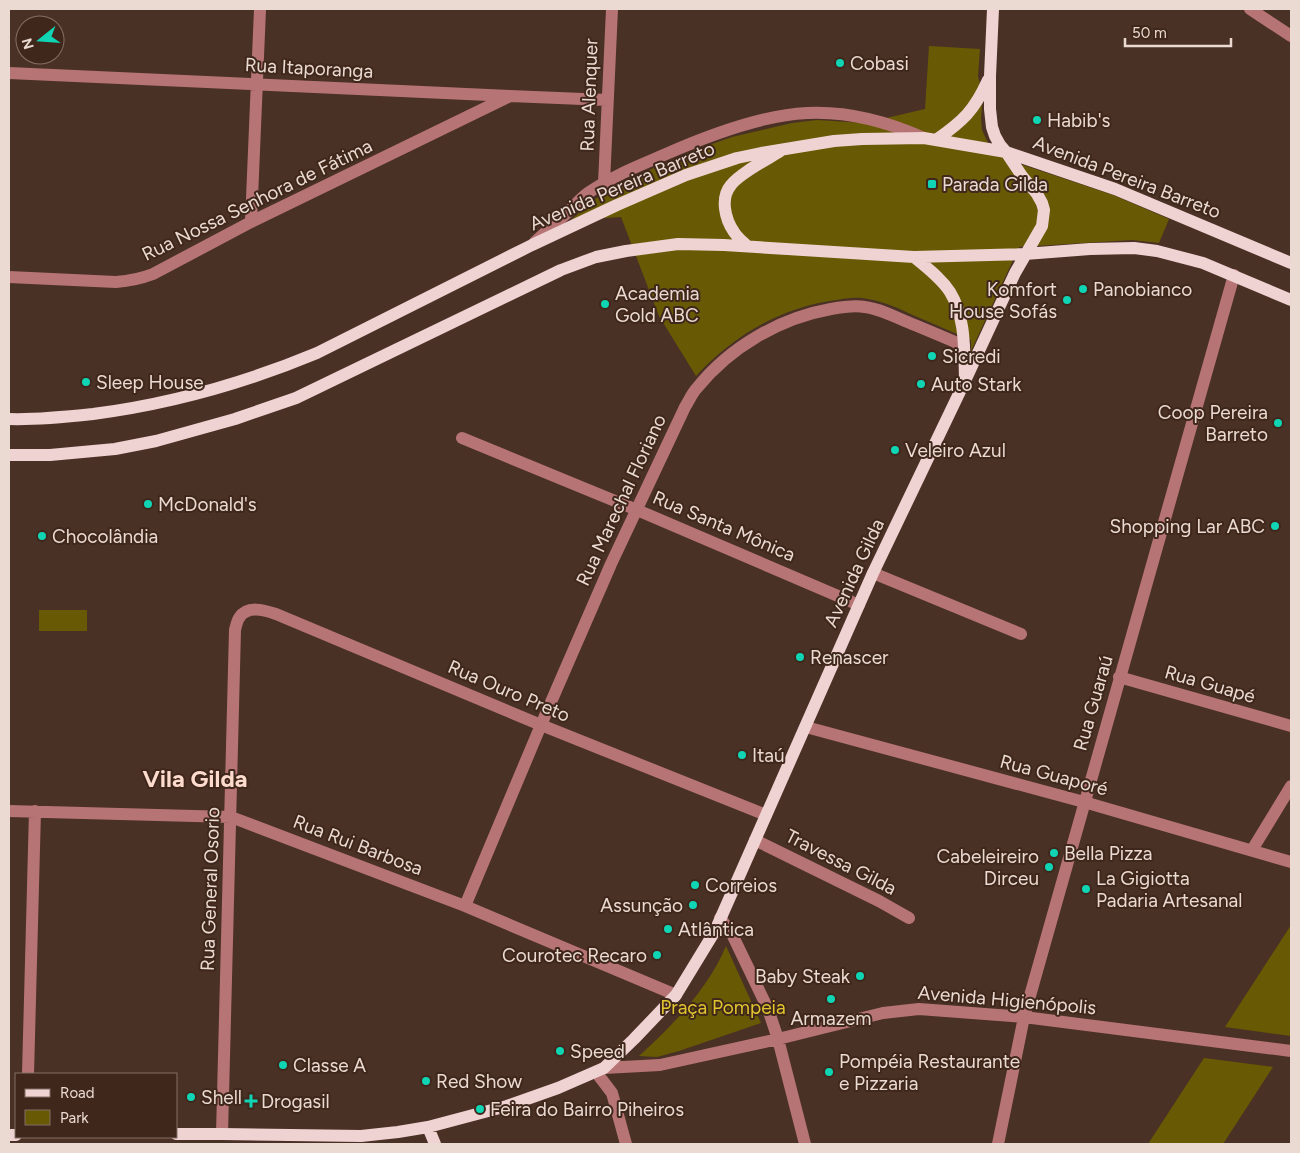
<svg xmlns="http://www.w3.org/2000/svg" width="1300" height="1153" viewBox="0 0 1300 1153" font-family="Figtree,sans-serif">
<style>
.green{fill:#685904}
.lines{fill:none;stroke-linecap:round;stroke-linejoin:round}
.minor{stroke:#b77475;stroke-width:12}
.major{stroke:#efd2d2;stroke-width:12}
.poi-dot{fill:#10d5b4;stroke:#3f271b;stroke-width:2}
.labels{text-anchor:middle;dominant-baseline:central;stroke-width:4;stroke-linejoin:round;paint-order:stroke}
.poi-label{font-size:19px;fill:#ebdad2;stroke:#3f271b;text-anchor:start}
.street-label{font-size:19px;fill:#ebdad2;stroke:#3f271b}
.park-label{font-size:19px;fill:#e1c52f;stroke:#3f271b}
.district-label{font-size:24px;font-weight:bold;fill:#fddccd;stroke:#3f271b}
</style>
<rect width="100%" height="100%" fill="#4a3125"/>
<path class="green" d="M929,46L980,49L978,76L983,96L981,118L982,130L988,143L1020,164L1113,195L1169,219L1159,243L1132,240L1019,247L971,351V340C952,332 934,324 915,316C900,309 885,302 868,299C856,296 843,299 830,301C778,309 732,337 696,376L659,316L621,217L571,220L591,202L608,190L624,181L698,149L732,137L792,123L817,120L865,123L925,109Z
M39,610H87V631H39Z
M1291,925V1036L1225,1027Z
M726,946L761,1023L679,1051L657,1057L639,1056C673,1025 708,989 726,946Z
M1204,1058L1273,1067L1223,1144H1148Z"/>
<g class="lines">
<path class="minor" d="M1250,9L1291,36
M9,73L510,96L607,100
M604,183L612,9
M251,222L260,9
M535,242C546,232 558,221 569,211C575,205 581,198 588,193C612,176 639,166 666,154C707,136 762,115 807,113C847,111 888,122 924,138
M9,277L116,282C129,281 140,279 153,274L251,222L508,97
M462,438L637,510L859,605
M873,573L1021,634
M1119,677L1291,726
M806,727L1084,802L1291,862
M9,811L231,817L465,906L676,995
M755,840L879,901L909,918
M1252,850L1291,786
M465,906L541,725L611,564L685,407C689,401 692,393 697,388C730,347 780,318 831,309C842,307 854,305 865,307C879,309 892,315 905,321C924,329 944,337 964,346
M720,918L731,932L768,1009L778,1039L805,1144
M604,1068L660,1065L778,1039L883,1013L919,1009L1024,1017L1291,1051
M596,1072L612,1093L626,1144
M28,1074L35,811
M222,1134L235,630C236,626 237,621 239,618C247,605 264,610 276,614L541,725L766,815
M998,1144L1024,1017L1234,275"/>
<path class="major" d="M936,140C963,121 974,111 988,80
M747,246C743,242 737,237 734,232C725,219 720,198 731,185C739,174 766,160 779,152
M914,257C927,268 941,278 950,292C966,318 964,350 965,379
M9,419C37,420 65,417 93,414C170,404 245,383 317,353L532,245L617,205L686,175L737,158L761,153L834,141L862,139L924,138L1006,152L1115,189L1291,263
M9,455H50L115,449L156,441L235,419L296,398L561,270L596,257L626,251L678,244L724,245L914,257L1025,254L1090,249L1134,248L1157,251L1203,263L1291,300
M428,1127L435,1144
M176,1134H222L361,1136L398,1132L428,1127L507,1106L558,1088L604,1068L634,1039L676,995L715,931L873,573L965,381L1015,273L1042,226L1044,210L1042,203L1037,194L1022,176L1006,152L1000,145L995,136L992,127L990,109V76L993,9
M9,1135H16"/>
</g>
<g class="poi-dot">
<circle cx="840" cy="63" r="5"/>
<circle cx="1037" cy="120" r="5"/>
<rect x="927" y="179" width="10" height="10" rx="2.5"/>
<circle cx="1083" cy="289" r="5"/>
<circle cx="1067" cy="300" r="5"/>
<circle cx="605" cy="304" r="5"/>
<circle cx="932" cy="356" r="5"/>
<circle cx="86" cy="382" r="5"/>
<circle cx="921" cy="384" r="5"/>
<circle cx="1278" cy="423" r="5"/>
<circle cx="895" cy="450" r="5"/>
<circle cx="148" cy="504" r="5"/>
<circle cx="1275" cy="526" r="5"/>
<circle cx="42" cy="536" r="5"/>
<circle cx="800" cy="657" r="5"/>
<circle cx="742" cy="755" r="5"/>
<circle cx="1054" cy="853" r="5"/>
<circle cx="1049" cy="867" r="5"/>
<circle cx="695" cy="885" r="5"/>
<circle cx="1086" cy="889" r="5"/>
<circle cx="693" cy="905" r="5"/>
<circle cx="668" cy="929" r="5"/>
<circle cx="657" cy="955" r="5"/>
<circle cx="860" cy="976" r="5"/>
<circle cx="831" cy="999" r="5"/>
<circle cx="560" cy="1051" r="5"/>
<circle cx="283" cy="1065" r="5"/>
<circle cx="829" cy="1072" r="5"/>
<circle cx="426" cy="1081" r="5"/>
<circle cx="191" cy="1097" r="5"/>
<path d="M248.5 1093.5h5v5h5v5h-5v5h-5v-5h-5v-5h5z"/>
<circle cx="480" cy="1109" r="5"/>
</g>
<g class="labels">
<g class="poi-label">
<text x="850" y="63">Cobasi</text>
<text x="1047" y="120">Habib's</text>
<text x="942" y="184">Parada Gilda</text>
<text x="1057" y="289" text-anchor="end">Komfort<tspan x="1057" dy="22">House Sofás</tspan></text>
<text x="1093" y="289">Panobianco</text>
<text x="615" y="293">Academia<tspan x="615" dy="22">Gold ABC</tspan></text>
<text x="942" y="356">Sicredi</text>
<text x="96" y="382">Sleep House</text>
<text x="931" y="384">Auto Stark</text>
<text x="1268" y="412" text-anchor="end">Coop Pereira<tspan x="1268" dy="22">Barreto</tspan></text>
<text x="905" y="450">Veleiro Azul</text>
<text x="158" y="504">McDonald's</text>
<text x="1265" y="526" text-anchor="end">Shopping Lar ABC</text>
<text x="52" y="536">Chocolândia</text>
<text x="810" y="657">Renascer</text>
<text x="752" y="755">Itaú</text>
<text x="1064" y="853">Bella Pizza</text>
<text x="1039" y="856" text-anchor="end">Cabeleireiro<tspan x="1039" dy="22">Dirceu</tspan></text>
<text x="1096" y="878">La Gigiotta<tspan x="1096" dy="22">Padaria Artesanal</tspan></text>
<text x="705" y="885">Correios</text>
<text x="683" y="905" text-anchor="end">Assunção</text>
<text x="678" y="929">Atlântica</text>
<text x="647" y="955" text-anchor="end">Courotec Recaro</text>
<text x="850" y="976" text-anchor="end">Baby Steak</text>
<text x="831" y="1018" text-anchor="middle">Armazem</text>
<text x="570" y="1051">Speed</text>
<text x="839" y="1061">Pompéia Restaurante<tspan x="839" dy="22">e Pizzaria</tspan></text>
<text x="293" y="1065">Classe A</text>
<text x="436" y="1081">Red Show</text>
<text x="201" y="1097">Shell</text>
<text x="261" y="1101">Drogasil</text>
<text x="490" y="1109">Feira do Bairro Piheiros</text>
</g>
<g class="street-label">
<text transform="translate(309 68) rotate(3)">Rua Itaporanga</text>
<text transform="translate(589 95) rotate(-88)">Rua Alenquer</text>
<text transform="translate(1127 177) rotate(21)">Avenida Pereira Barreto</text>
<text transform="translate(622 186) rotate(-23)">Avenida Pereira Barreto</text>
<text transform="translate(257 200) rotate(-26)">Rua Nossa Senhora de Fátima</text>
<text transform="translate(621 500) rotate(-65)">Rua Marechal Floriano</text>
<text transform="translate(724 526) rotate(23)">Rua Santa Mônica</text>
<text transform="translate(854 573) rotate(-65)">Avenida Gilda</text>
<text transform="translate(1210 684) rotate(16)">Rua Guapé</text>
<text transform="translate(509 691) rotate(23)">Rua Ouro Preto</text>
<text transform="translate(1093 703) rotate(-74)">Rua Guaraú</text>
<text transform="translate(1054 775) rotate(15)">Rua Guaporé</text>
<text transform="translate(358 845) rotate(21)">Rua Rui Barbosa</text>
<text transform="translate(841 862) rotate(27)">Travessa Gilda</text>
<text transform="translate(210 889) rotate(-88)">Rua General Osorio</text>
<text transform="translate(1007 1000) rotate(5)">Avenida Higienópolis</text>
</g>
<g class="park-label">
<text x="723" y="1007">Praça Pompeia</text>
</g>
<g class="district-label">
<text x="195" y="778">Vila Gilda</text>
</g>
</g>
<rect width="1300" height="1153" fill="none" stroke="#ebdad2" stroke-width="20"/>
<rect x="15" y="1073" width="162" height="65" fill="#3f271b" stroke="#846f64"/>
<rect x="25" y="1089" width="25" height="8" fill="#efd2d2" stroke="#846f64"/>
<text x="60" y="1098" font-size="15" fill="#ebdad2">Road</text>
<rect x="25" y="1110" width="25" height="15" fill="#685904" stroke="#846f64"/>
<text x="60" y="1123" font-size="15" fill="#ebdad2">Park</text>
<g transform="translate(40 40) rotate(253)"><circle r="24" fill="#3f271b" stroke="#846f64"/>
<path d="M0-4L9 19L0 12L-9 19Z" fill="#10d5b4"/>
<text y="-8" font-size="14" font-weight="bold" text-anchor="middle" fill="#ebdad2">N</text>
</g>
<path d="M1125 38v8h106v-8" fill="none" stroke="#ebdad2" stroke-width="2.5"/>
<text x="1132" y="38" font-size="15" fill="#ebdad2" stroke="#3f271b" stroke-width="4" paint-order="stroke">50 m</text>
</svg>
